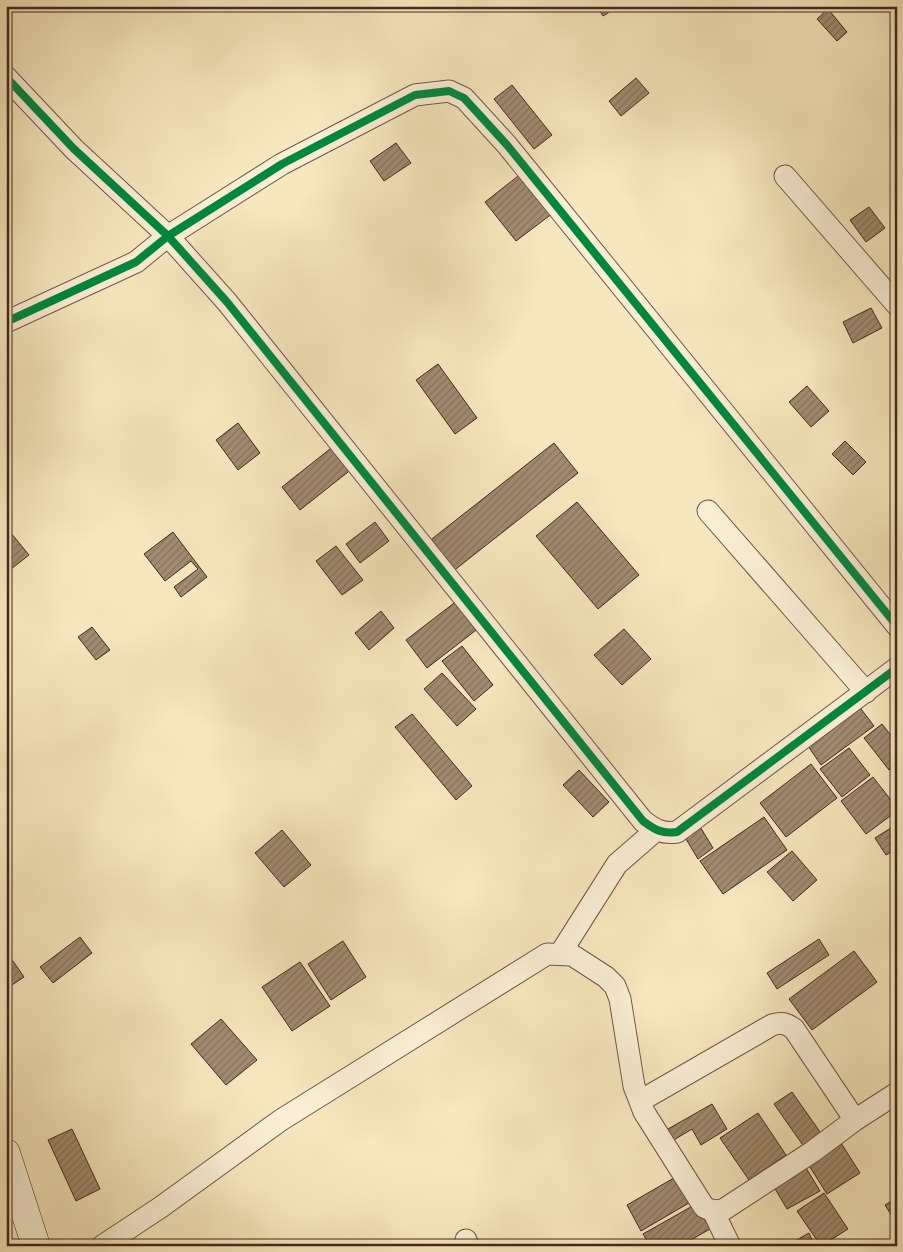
<svg xmlns="http://www.w3.org/2000/svg" width="903" height="1252" viewBox="0 0 903 1252" font-family="Vollkorn,serif">
<style>
.building{fill:url(#building-hatch);stroke:#45281e}
.lines{fill:none;stroke-linecap:round;stroke-linejoin:round}
.street-casing{stroke:#725846;stroke-width:23}
.secondary-casing{stroke:#45281e;stroke-width:29}
.street{stroke:#faefd5;stroke-width:21}
.secondary{stroke:#faefd5;stroke-width:28}
.cycleway-casing{stroke:#faefd5;stroke-width:11}
.cycleway{stroke:#00873e;stroke-width:8}
</style>
<defs>
<pattern id="building-hatch" width="6" height="6" patternUnits="userSpaceOnUse" patternTransform="scale(1.25)"><rect width="6" height="6" fill="#a28b71"/><path d="M-1 1l2-2M0 6l6-6M5 7l2-2" fill="none" stroke="#86725c"/></pattern>
</defs>
<rect width="100%" height="100%" fill="#f7e7be"/>
<filter id="stains"><feTurbulence type="fractalNoise" baseFrequency=".004" numOctaves="4"/><feColorMatrix values="0 0 0 0 .2 0 0 0 0 .09 0 0 0 0 .02 0 0 0 .5 -.17"/></filter>
<radialGradient id="worn" r=".72"><stop offset=".6" stop-color="#630" stop-opacity="0"/><stop offset="1" stop-color="#630" stop-opacity=".3"/></radialGradient>
<path class="building" d="M597,6H615L616,8L603,16Z
M828,9L847,32L837,41L817,19Z
M636,78L649,93L621,116L609,101Z
M512,85L552,135L534,149L494,99Z
M396,143L411,163L384,181L370,161Z
M522,173L553,213L516,241L485,202Z
M869,207L885,228L866,242L850,220Z
M871,308L882,328L853,343L843,322Z
M438,364L477,418L455,434L416,380Z
M807,386L829,411L811,427L789,402Z
M238,423L260,453L238,470L216,440Z
M845,441L866,462L853,475L832,454Z
M554,443L578,473L452,572L428,542Z
M335,445L353,468L300,510L282,487Z
M577,502L639,575L598,609L536,536Z
M375,522L389,541L360,563L346,544Z
M6,527L29,555L6,573Z
M173,532L207,577L181,597L174,587L198,569L191,561L165,581L144,554Z
M336,546L363,580L342,595L316,561Z
M458,600L480,627L427,668L406,640Z
M381,611L394,628L369,650L355,633Z
M92,627L110,650L96,660L78,637Z
M624,629L651,659L622,685L594,655Z
M462,646L493,685L474,701L442,661Z
M442,673L476,709L457,726L424,689Z
M858,705L874,726L821,765L808,746Z
M412,714L472,786L456,800L395,727Z
M882,724L897,743V764L889,770L864,738Z
M849,748L870,775L842,797L820,769Z
M811,764L837,798L786,837L760,803Z
M579,770L609,802L593,817L563,785Z
M873,777L897,808V811L866,834L841,801Z
M764,817L787,850L723,894L700,861Z
M897,824V849L886,855L875,838Z
M699,825L713,848L698,859L683,834Z
M282,830L311,865L284,887L255,853Z
M792,851L817,880L793,901L767,872Z
M80,937L92,953L53,983L40,967Z
M819,939L829,955L777,989L767,973Z
M343,941L366,977L331,1000L308,964Z
M6,951L24,977L6,989Z
M854,951L877,982L812,1030L789,999Z
M300,962L330,1006L292,1031L262,987Z
M221,1019L257,1060L226,1085L191,1044Z
M792,1092L825,1139L807,1151L774,1104Z
M712,1104L727,1129L701,1145L692,1129L667,1144L661,1133Z
M758,1113L786,1155L749,1180L720,1138Z
M72,1129L100,1189L76,1201L48,1140Z
M841,1143L860,1173L827,1194L808,1164Z
M803,1163L820,1191L787,1209L771,1182Z
M679,1175L694,1200L641,1231L627,1205Z
M824,1193L848,1229L821,1246L797,1211Z
M897,1198V1224L885,1205Z
M696,1204L710,1229L680,1246H650L643,1234Z
M809,1233L815,1246H786Z"/>
<g class="lines">
<defs>
<path id="street" d="M6,77L74,149L168,236L227,302L643,821C655,830 662,834 677,832L897,668
M785,176L897,305
M6,322L136,262L168,236L282,164L415,95L449,91L464,98L507,145L897,626
M708,511L866,692
M560,954L617,864L655,831
M640,1101L772,1025C781,1022 786,1023 794,1029L855,1120
M713,1211L730,1246
M466,1240L468,1246
M102,1246L161,1207L281,1120L547,954L572,955L606,977L615,986L620,999L634,1086L644,1112L704,1207L713,1211L723,1210L812,1152L855,1120L897,1093"/>
<path id="secondary" d="M6,1153L36,1246"/>
</defs>
<use href="#street" class="street-casing"/>
<use href="#secondary" class="secondary-casing"/>
<use href="#street" class="street"/>
<use href="#secondary" class="secondary"/>
<defs>
<path id="cycleway" d="M6,77L74,149L168,236L227,302L643,821C655,830 662,834 677,832L897,668
M6,322L136,262L168,236L282,164L415,95L449,91L464,98L507,145L897,626"/>
</defs>
<use href="#cycleway" class="cycleway-casing"/>
<use href="#cycleway" class="cycleway"/>
</g>
<rect width="903" height="1252" fill="none" stroke="#f7e7be" stroke-width="25"/>
<rect x="8" y="8" width="888" height="1237" fill="none" stroke="#45281e" stroke-width="2.5"/>
<rect x="12" y="12" width="878" height="1227" fill="none" stroke="#45281e"/>
<rect width="100%" height="100%" filter="url(#stains)"/>
<rect width="100%" height="100%" fill="url(#worn)"/>
</svg>
